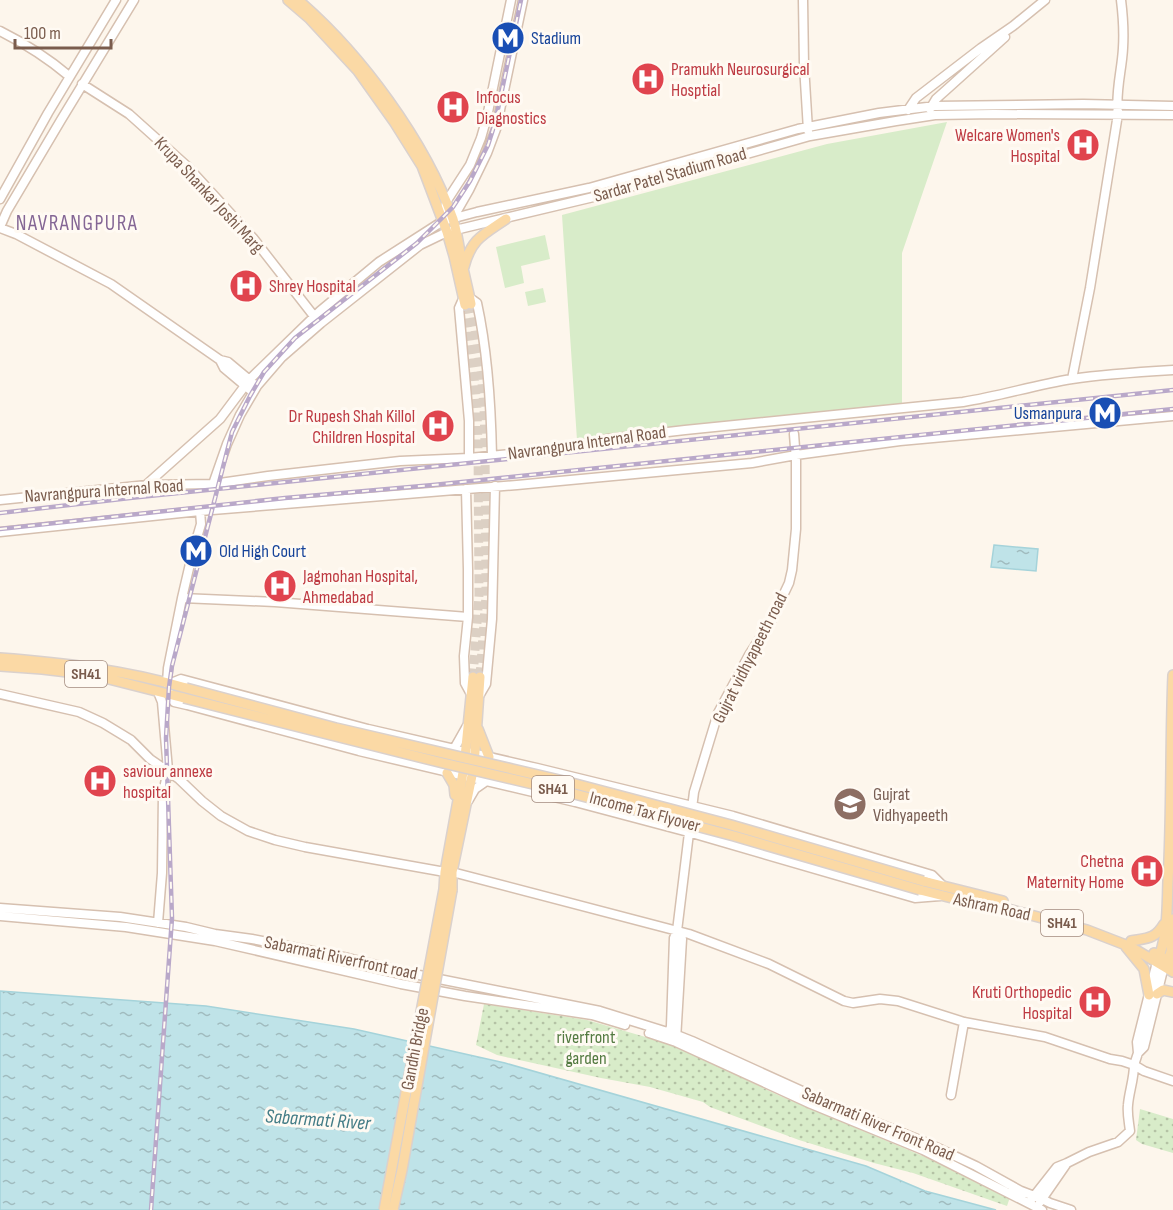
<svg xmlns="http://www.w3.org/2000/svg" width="1173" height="1210" viewBox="0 0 1173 1210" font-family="'Sofia Sans Condensed',sans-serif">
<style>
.park{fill:url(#park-dots)}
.pitch{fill:#d8ecc9}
.water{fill:url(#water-ripples);stroke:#a5d3da;stroke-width:1.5}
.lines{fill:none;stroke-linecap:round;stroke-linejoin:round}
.primary-tunnel{stroke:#dcd0c4;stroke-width:9;stroke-dasharray:9 4.5;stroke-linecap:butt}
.secondary-casing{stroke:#d6c0b0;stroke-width:11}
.primary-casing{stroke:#dad1cd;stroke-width:12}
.secondary{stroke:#fff;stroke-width:8}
.primary{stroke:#fbd9a5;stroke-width:9}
.rail-casing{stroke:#b9a8c9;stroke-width:4.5}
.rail{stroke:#fffaf3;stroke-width:2;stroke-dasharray:7;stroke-linecap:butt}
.primary-bridge-casing{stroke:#dad1cd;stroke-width:12;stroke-linecap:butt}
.primary-bridge{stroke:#fbd9a5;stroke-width:9}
.labels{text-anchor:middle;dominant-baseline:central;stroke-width:6;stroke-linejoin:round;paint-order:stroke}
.shield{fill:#fffaf3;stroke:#a28b7f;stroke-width:1.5}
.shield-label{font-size:16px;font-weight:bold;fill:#7a5c4d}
.transit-label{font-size:18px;fill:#164399;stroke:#fffaf3;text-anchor:start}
.health-label{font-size:18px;fill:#be3a42;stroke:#fffaf3;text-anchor:start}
.street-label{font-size:18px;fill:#7a5c4d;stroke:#fffaf3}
.education-label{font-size:18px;fill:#785e54;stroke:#fffaf3;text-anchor:start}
.park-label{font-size:18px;fill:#537a41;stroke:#fffaf3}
.water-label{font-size:20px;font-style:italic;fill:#437c86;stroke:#fffaf3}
.quarter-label{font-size:21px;letter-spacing:1.5px;fill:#846695;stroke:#fffaf3}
</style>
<defs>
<pattern id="park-dots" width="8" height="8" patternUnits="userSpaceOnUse" patternTransform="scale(1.5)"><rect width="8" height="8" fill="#d8ecc9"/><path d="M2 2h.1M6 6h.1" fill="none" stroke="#b4c2a5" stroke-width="1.8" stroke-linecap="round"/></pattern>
<pattern id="water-ripples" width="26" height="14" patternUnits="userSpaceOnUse" patternTransform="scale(1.5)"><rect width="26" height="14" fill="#bfe3e8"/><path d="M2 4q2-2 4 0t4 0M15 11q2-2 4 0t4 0" fill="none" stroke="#a0bbbe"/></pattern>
</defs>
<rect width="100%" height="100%" fill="#fdf6ec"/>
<path class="park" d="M484,1004L587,1020L673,1045L778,1095L925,1157L1010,1197L1007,1206L913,1173L874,1163L799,1140L710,1107L703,1102L650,1087L601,1078L497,1055L476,1045Z
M1140,1109L1173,1119V1153L1142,1144L1136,1140Z"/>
<path class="pitch" d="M947,122L902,253V405L577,440L562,215L827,144Z
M545,235L550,259L521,266L524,283L505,288L496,247Z
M543,288L546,302L528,306L525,292Z"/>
<path class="water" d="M994,545L1038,549L1036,571L991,567Z
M0,991L206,1006L354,1029L505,1063L866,1166L925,1191L996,1210H0Z"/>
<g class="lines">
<path class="primary-tunnel" d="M471,304L481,372L484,408L485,445L486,596L480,677
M465,305L474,373L477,408L478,445L479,595L473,677"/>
<defs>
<path id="secondary" d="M803,0L804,65L808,130
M0,31C24,43 49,59 69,76
M82,84L129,114L187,166L253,238L317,320
M930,109L936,99L945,91L1005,37
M908,110L916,98L981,48L1013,26L1045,0
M0,199L48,113L116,0
M453,218L469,190L487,153L496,129L523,0
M443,221L446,202L470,165L481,138L487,117L511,0
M0,227L7,211L61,120L134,0
M0,228L16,234L111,284L220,360L228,362L252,382
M470,298L477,303C488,353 491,404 492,456
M463,299L459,308L469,421V458
M220,360L224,368L249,389
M1072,379L1090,288L1118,114C1115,92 1122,70 1123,48C1124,32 1123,16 1121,0
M147,484L220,419L250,379L320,311L379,262L443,221L477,212L589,188L798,129L879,113L935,106L1083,104L1173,106
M213,484L227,444L240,415L257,386L282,357L321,323L420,245L447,232L602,195L810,136L896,121L935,115L994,114L1173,115
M466,489L468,569V617L464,656L465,683L471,694
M0,500L147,485L213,484L268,476L400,461L469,458L554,450L608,439L685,430L963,402C1000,396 1035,385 1072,379C1105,374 1139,372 1173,370
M0,532L200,511L517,485L752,463L796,455L900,441L1173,416
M182,598L275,602L468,617
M167,683L168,668L182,598L193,551L201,524L200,511
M171,683L181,679L368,729L537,768L733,816L932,875L943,886
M0,694L79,712L103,723L131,740L150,759L179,779L202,801L221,816L248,831L275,840L305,847L445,872
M170,694L174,702L187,705L359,751L575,802L688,832L915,898L940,896
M479,696L486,684L492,619L495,486
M454,749L467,726
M468,801L475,789L485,782
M452,872L689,934L769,964L844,1001L853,1003L880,999L898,1001L964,1022L1045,1037L1110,1059L1122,1061L1134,1065L1138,1053L1137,1042L1157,962
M0,908L120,917L186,927L215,934L252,939L348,958L414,974L600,1011L677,1035L692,1041L833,1105L925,1142L976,1166L1021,1191L1042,1199L1050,1203L1071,1210
M0,916L126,927L215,941L401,984L465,996L592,1015L625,1025
M158,923L162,873L163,793L168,770L162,702L158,692
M649,1033L676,1042L811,1104L923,1150L1042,1210
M669,1036L671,1026L674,938L677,931L694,792L718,713L749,655L771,621L789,583L792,570L796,529V461L794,434
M676,1040L682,939L677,931
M1138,1053L1144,1047L1164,966
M1134,1065L1144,1071L1173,1081
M951,1095L964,1022
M1067,1163L1089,1152L1118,1142L1130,1131C1129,1122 1127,1114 1128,1105C1129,1092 1134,1079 1134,1065
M1031,1200L1057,1167L1067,1163L1040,1202"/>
<path id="primary" d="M288,0L309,18L358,71L395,123L422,166L447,232L454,256L465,305
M298,0C361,54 425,141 453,219C457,232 459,246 461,259C464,274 468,289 471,304
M464,267C471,239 484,234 506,219
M0,658C63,663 125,670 186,688
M0,666L42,669L93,675L184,698
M478,729L489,757
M447,773L454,785L455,795
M923,881L1003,901
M444,889L445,872L464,767L473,677
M452,890V872L474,766L480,677
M920,890L960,900L993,905L1087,930L1131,947L1173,972
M1131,941C1148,938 1155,939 1164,924
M1126,947L1144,969L1149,995
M1154,953L1173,964
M1157,962C1168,936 1167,909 1168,881C1172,812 1170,743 1173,675
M1166,964L1171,952L1173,919
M1157,994L1163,990L1173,992"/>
</defs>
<use href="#secondary" class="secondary-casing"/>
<use href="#primary" class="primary-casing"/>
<use href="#secondary" class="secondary"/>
<use href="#primary" class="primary"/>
<defs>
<path id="rail" d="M0,513L130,498L1173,390
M0,529L285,498L433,485L1173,409
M151,1210L172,918L166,738L169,687L172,666L232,432L250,396L264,372L295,338L417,243L453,207L470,181L488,145L495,123L521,0"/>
</defs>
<use href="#rail" class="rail-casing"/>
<use href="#rail" class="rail"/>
<defs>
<path id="primary-bridge" d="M186,688L336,728L568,782L731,825L923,881
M184,698L443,763L567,792L734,836L920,890
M384,1210L444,889
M393,1210L402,1170L452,890"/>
</defs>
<use href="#primary-bridge" class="primary-bridge-casing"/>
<use href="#primary-bridge" class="primary-bridge"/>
</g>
<defs>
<symbol id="metro-disc" viewBox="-11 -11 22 22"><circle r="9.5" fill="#1a4fb4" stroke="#fffaf3"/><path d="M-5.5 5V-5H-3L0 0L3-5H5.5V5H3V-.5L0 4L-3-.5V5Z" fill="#fff"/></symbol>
<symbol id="hospital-disc" viewBox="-11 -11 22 22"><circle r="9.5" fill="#e0444e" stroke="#fffaf3"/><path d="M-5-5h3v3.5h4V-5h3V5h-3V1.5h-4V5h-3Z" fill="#fff"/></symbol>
<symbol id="university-disc" viewBox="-11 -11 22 22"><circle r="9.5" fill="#8d6e63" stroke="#fffaf3"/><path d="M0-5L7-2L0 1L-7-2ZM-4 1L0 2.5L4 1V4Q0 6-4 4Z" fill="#fff"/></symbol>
</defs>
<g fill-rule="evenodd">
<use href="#metro-disc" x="489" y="19" width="38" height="38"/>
<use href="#hospital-disc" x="629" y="60" width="38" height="38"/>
<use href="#hospital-disc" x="434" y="88" width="38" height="38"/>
<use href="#hospital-disc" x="1064" y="126" width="38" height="38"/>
<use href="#hospital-disc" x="227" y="267" width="38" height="38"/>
<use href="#metro-disc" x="1086" y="394" width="38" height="38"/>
<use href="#hospital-disc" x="419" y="407" width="38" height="38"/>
<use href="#metro-disc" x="177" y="532" width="38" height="38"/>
<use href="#hospital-disc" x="261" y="567" width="38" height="38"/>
<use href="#hospital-disc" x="81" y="762" width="38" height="38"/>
<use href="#university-disc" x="831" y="785" width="38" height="38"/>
<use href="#hospital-disc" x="1128" y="852" width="38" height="38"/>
<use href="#hospital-disc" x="1076" y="983" width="38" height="38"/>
</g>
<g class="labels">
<g class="shield">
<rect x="65" y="661" width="42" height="26" rx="4.5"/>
<rect x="532" y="776" width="42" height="26" rx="4.5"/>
<rect x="1041" y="910" width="42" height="26" rx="4.5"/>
</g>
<g class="shield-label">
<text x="86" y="674">SH41</text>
<text x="553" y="789">SH41</text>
<text x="1062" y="923">SH41</text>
</g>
<g class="transit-label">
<text x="531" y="38">Stadium</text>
<text x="1082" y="413" text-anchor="end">Usmanpura</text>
<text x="219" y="551">Old High Court</text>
</g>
<g class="health-label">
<text x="671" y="69">Pramukh Neurosurgical<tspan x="671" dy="21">Hosptial</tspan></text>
<text x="476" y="97">Infocus<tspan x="476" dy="21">Diagnostics</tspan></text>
<text x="1060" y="135" text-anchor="end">Welcare Women's<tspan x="1060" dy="21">Hospital</tspan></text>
<text x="269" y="286">Shrey Hospital</text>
<text x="415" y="416" text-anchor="end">Dr Rupesh Shah Killol<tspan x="415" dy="21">Children Hospital</tspan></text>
<text x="303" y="576">Jagmohan Hospital,<tspan x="303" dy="21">Ahmedabad</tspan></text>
<text x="123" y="771">saviour annexe<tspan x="123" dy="21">hospital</tspan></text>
<text x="1124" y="861" text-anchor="end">Chetna<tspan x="1124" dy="21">Maternity Home</tspan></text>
<text x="1072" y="992" text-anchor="end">Kruti Orthopedic<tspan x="1072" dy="21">Hospital</tspan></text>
</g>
<g class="street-label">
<text transform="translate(670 175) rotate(-16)">Sardar Patel Stadium Road</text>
<text transform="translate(209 195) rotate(47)">Krupa Shankar Joshi Marg</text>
<text transform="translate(587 443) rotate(-8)">Navrangpura Internal Road</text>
<text transform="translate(104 491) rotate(-4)">Navrangpura Internal Road</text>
<text transform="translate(750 658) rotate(-63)">Gujrat vidhyapeeth road</text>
<text transform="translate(645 812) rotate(15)">Income Tax Flyover</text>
<text transform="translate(992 907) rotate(12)">Ashram Road</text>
<text transform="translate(341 958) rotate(12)">Sabarmati Riverfront road</text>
<text transform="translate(415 1049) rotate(-79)">Gandhi Bridge</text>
<text transform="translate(878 1124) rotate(23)">Sabarmati River Front Road</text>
</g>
<g class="education-label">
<text x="873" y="794">Gujrat<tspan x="873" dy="21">Vidhyapeeth</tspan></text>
</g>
<g class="park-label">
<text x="586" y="1037">riverfront<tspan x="586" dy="21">garden</tspan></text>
</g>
<g class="water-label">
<text transform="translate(318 1120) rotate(4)">Sabarmati River</text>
</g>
<g class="quarter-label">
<text x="77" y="223">NAVRANGPURA</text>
</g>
</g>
<path d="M15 39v9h96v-9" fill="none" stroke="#7a5c4d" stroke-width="3"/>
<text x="24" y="39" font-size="18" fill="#7a5c4d" stroke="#fffaf3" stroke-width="4.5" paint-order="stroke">100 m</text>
</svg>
